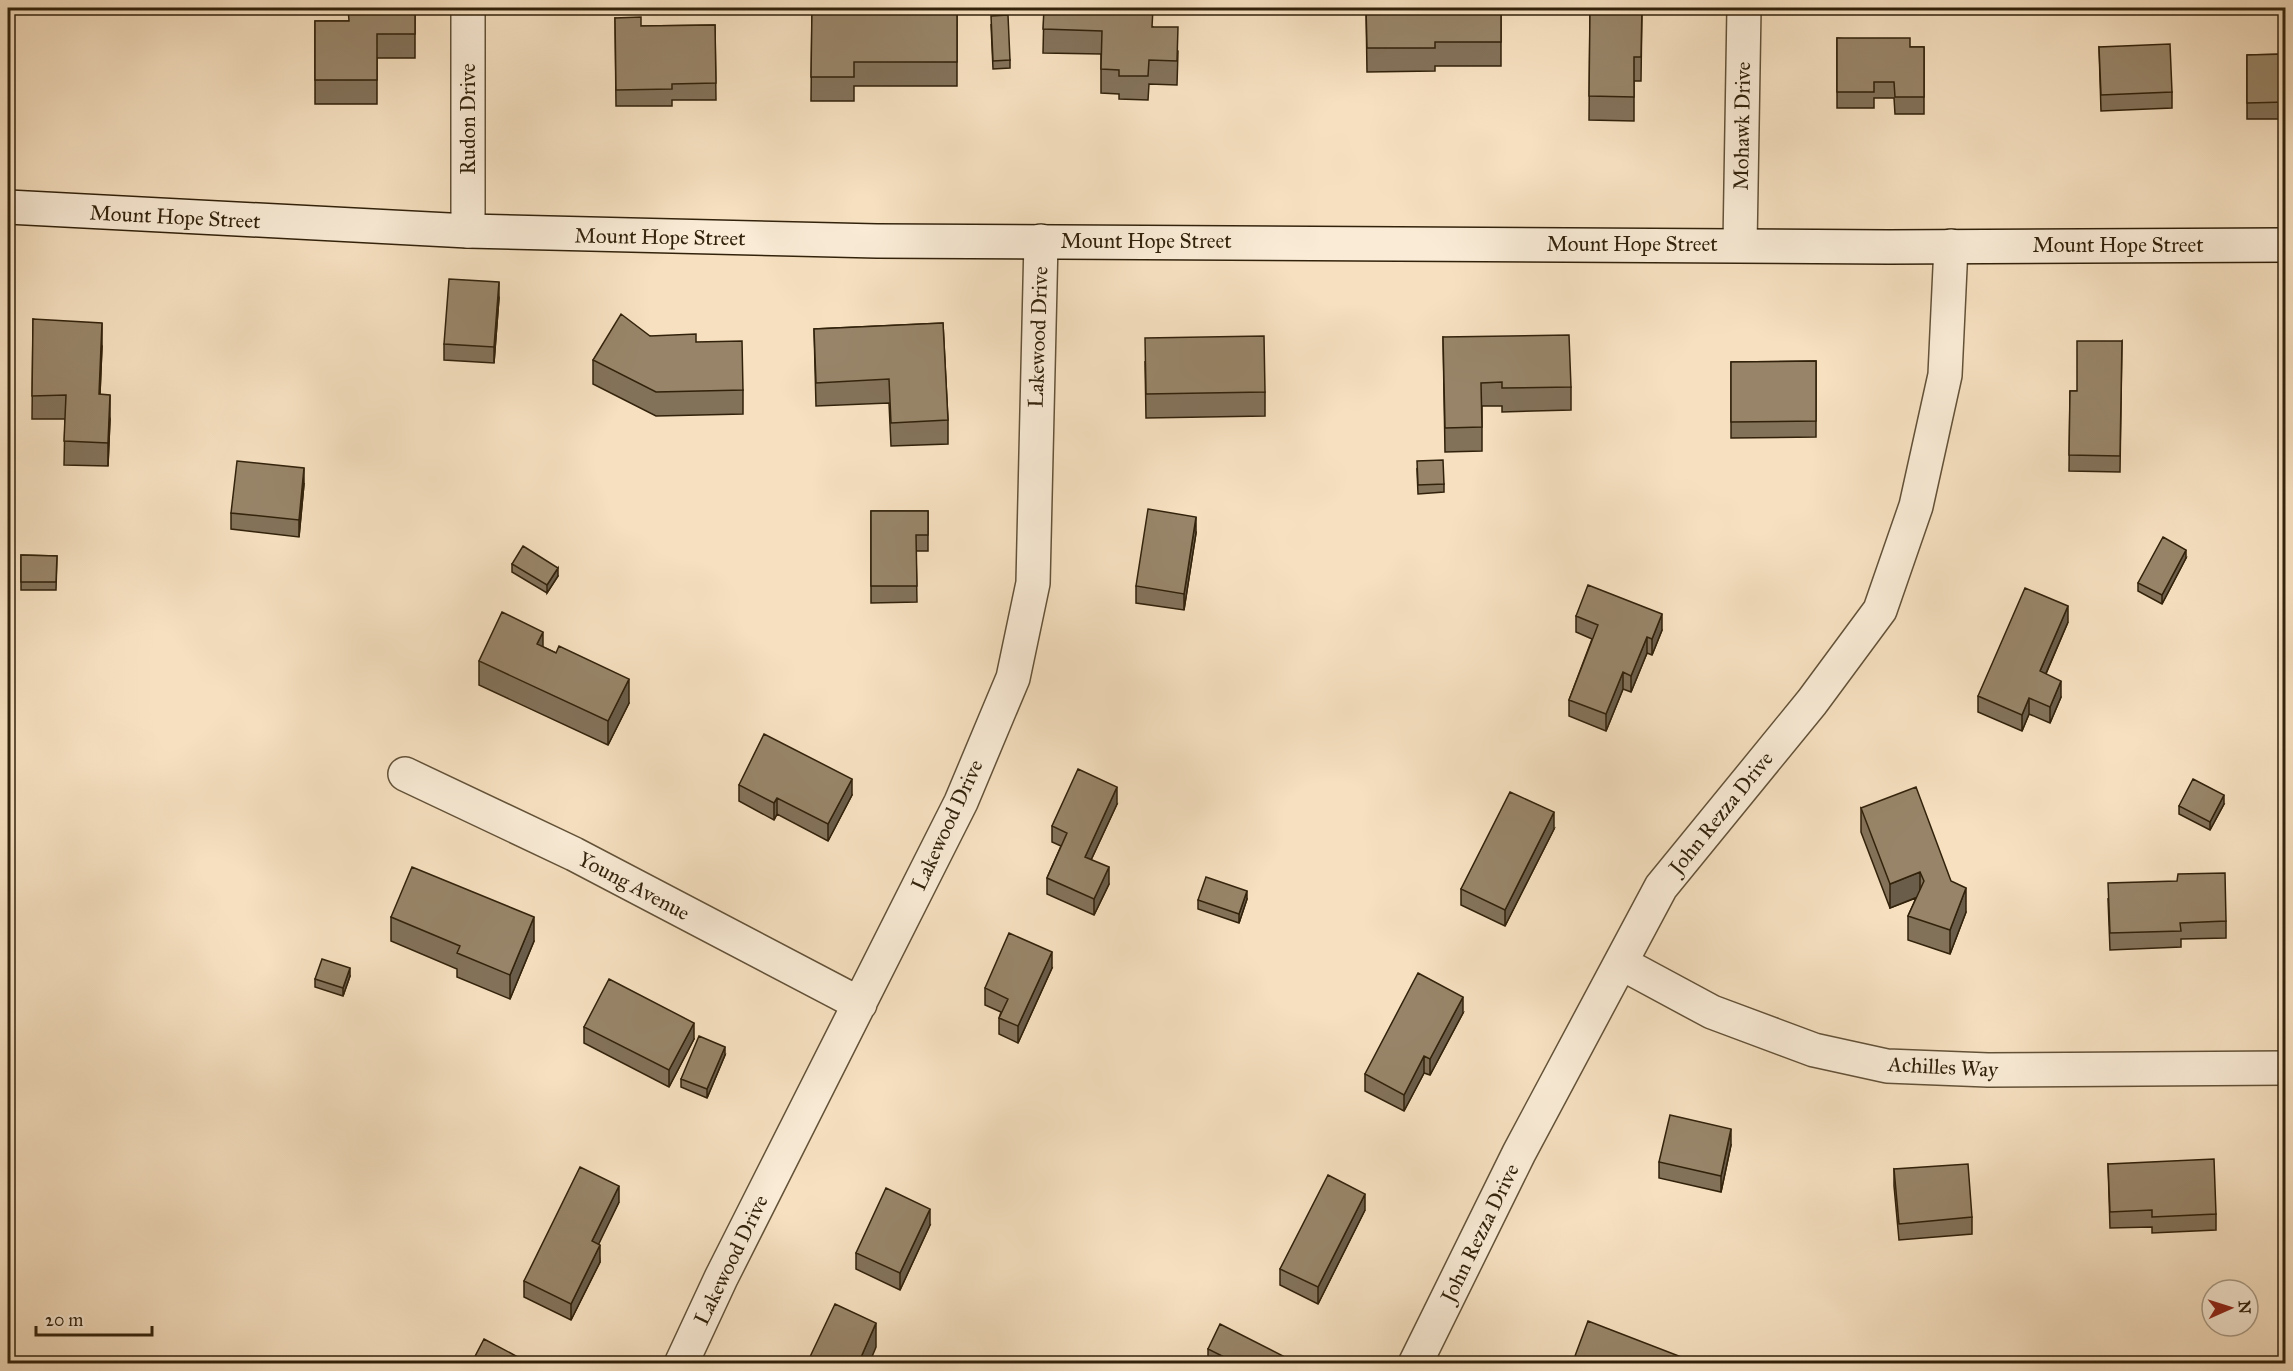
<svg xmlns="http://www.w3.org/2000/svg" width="2293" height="1371" viewBox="0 0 2293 1371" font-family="'IM FELL Great Primer',serif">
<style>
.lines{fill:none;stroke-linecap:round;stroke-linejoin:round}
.street-casing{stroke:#635238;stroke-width:36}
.secondary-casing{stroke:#32220b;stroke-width:36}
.street{stroke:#f9ebd6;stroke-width:33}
.secondary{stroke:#f9ebd6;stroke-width:33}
.wall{fill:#83725a;stroke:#32220b;stroke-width:1.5}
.shaded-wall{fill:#6a5d4a;stroke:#32220b;stroke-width:1.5}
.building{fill:#988569;stroke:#32220b;stroke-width:1.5}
.labels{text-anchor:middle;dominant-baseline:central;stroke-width:5;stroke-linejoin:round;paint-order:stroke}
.street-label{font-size:21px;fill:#32220b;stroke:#f9ebd6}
</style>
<rect width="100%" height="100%" fill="#f6e0c0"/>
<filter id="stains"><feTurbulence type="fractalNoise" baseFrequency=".00333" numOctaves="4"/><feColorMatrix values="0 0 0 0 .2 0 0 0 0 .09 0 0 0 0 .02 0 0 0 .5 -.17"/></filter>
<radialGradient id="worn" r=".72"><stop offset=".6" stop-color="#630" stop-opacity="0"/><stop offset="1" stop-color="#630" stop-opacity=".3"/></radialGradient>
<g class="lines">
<defs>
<path id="street" d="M468,231V8
M1740,245L1744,8
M405,774L574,854L860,1004
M1621,963L1712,1012L1814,1050L1887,1066L1988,1070L2286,1068
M681,1364L721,1278L961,802L1013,678L1033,583L1041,241
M1415,1364L1519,1153L1661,887L1812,702L1880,610L1916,506L1945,375L1951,246"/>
<path id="secondary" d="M8,207L468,231L877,241L1889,247L2286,245"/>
</defs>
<use href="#street" class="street-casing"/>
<use href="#secondary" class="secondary-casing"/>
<use href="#street" class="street"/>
<use href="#secondary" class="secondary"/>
</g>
<path class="wall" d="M415,8V58H377V104H315V21H348Z
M812,8H957V86H854V101H811Z
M1044,8H1097V10L1153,27L1178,51L1177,85L1149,84L1148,100L1119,99V94L1101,93V54L1043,53Z
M1366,8H1501V66H1435V71L1367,72Z
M1590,8H1642L1641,81H1634V121L1589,120Z
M615,18L641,26L715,25L716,100H672V106H616Z
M991,24L1010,60V68L993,69Z
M1837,38L1910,47H1924V114H1895L1894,98H1874V108H1837Z
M2099,47L2172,92V108L2101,111Z
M2286,54V119H2247V55Z
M499,298L494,363L444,360V344Z
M33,319L102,346L100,394L110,419L108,466L64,465L65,419H32Z
M943,323L948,420V444L891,446L889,403L816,406L814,329Z
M650,336L743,390V414L656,416L593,384V360Z
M1443,337L1571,387V410L1502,412V406H1482V451L1445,452Z
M2122,341L2120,472L2069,471L2070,391H2077Z
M1816,361V437L1731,438V362Z
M1145,362L1265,392V416L1146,418Z
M1417,469L1444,484V492L1418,494Z
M304,484L299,537L231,529V513Z
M871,511H928V551H916L917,602L871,603Z
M1196,533L1184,610L1136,603V586Z
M21,555L57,556L56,590H21Z
M2186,558L2162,604L2138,591V583Z
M512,564L558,576L547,593L512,572Z
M1576,616L1662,630L1652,655L1647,653L1631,692L1623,689L1606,731L1569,716V700L1592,639L1576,632Z
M2068,622L2046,674L2061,697L2050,723L2029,714L2022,731L1978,712V696Z
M543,647L556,653L629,703L608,745L479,685V661Z
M739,785L852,795L828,841L777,814L774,820L739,801Z
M1117,804L1091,860L1109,884L1094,915L1047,894V878L1061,846L1052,842V826Z
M2224,804L2210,830L2179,814V806Z
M1861,808L1966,912L1950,954L1908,940V916L1916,898L1890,908L1861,832Z
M1554,829L1505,926L1461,905V889Z
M1247,899L1239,923L1198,909V900Z
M2108,899L2226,921V938L2181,939V947L2110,950Z
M391,917L534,941L510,999L457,977V969L391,941Z
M1052,968L1018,1043L999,1034V1018L1001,1012L985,1005V988Z
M350,976L343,996L315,987V979Z
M1463,1013L1430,1075L1424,1073L1404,1111L1365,1091V1074Z
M584,1027L694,1039L669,1087L584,1043Z
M725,1055L707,1098L681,1087V1079Z
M1731,1145L1721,1192L1659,1178V1162Z
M2108,1164L2216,1214V1230L2152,1233V1227L2110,1228Z
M1894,1169L1972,1217V1234L1899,1240L1894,1186Z
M619,1202L598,1244L600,1262L571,1320L524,1297V1281Z
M1365,1210L1318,1304L1280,1285V1269Z
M930,1225L900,1290L856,1269V1253Z
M1208,1349L1287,1364H1208Z"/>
<path class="shaded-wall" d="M499,282V298L494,363V347Z
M102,323V346L99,418V394Z
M110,395V419L108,466V443Z
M304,468V484L299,537V520Z
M1196,517V533L1184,610V594Z
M2186,550V558L2162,604V595Z
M558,568V576L547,593V585Z
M2068,606V622L2040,687V671Z
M1662,614V630L1652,655V639Z
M543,632V656L537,644Z
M1647,637V653L1631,692V676Z
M1623,672V689L1606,731V714Z
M629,679V703L608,745V721Z
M2061,681V697L2050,723V707Z
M2029,698V714L2022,731V715Z
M852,779V795L828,841V824Z
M1117,787V804L1085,873V857Z
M2224,795V804L2210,830V822Z
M777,798V814L774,820V803Z
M1554,812V829L1505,926V910Z
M1109,867V884L1094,915V899Z
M1920,872V896L1890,908V884Z
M1966,888V912L1950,954V930Z
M1247,891V899L1239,923V914Z
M534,917V941L510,999V975Z
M1052,952V968L1018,1043V1026Z
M350,968V976L343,996V988Z
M1463,997V1013L1430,1075V1059Z
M694,1023V1039L669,1087V1070Z
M725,1047V1055L707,1098V1089Z
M1424,1056V1073L1404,1111V1095Z
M1731,1129V1145L1721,1192V1176Z
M619,1186V1202L592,1258V1241Z
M1365,1194V1210L1318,1304V1287Z
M930,1209V1225L900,1290V1273Z
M600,1245V1262L571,1320V1304Z
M876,1323V1347L869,1364H858Z"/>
<path class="building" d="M348,8H415V34H377V80H315V21H349Z
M812,8H957V62H854V77H811Z
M1044,8H1096V10L1118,11V8H1153L1152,27H1178L1177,61L1149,60L1148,76H1119V70L1101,69L1102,31L1043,29Z
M1366,8H1501V42H1435V48H1367Z
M1590,8H1642L1641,57H1634V97L1589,96Z
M1008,15L1010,60L993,61L991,16Z
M641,17V26L715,25L716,83L672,84V89L616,90L615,18Z
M1837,38H1910V47H1924V97H1895L1894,82H1874V92H1837Z
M2170,44L2172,92L2101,95L2099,47Z
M2286,54V102L2247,103V55Z
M449,279L499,282L494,347L444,344Z
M621,314L650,336L696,334V342L742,341L743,390L656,392L593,360Z
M33,319L102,323L99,394L110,395L108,443L64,441L66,395L32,396Z
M943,323L948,420L891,423L889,379L816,383L814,329Z
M1569,335L1571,387L1502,388V382L1481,383L1482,427L1445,428L1443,337Z
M1264,336L1265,392L1146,394L1145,338Z
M2077,341H2122L2120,456L2069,455L2070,391H2077Z
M1816,361V421L1731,422V362Z
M1443,460L1444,484L1418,485L1417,461Z
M237,461L304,468L299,520L231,513Z
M1148,509L1196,517L1184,594L1136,586Z
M871,511H928V535H916L917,586H871Z
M2163,537L2186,550L2162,595L2138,583Z
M523,546L558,568L547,585L512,564Z
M21,555L57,556L56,582H21Z
M1588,585L1662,614L1652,639L1647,637L1631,676L1623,672L1606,714L1569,700L1598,625L1576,616Z
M2025,588L2068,606L2040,671L2061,681L2050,707L2029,698L2022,715L1978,696Z
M502,612L543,632L537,644L556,653L559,646L629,679L608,721L479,661Z
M764,734L852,779L828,824L777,798L774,803L739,785Z
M1078,769L1117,787L1085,857L1109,867L1094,899L1047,878L1067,833L1052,826Z
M2193,779L2224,795L2210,822L2179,806Z
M1916,787L1951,881L1966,888L1950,930L1908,916L1924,881L1920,872L1890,884L1861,808Z
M1510,792L1554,812L1505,910L1461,889Z
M412,867L534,917L510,975L457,953L460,946L391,917Z
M2225,873L2226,921L2180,923L2181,931L2110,933L2108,883L2177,881L2178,874Z
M1206,877L1247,891L1239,914L1198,900Z
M1009,933L1052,952L1018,1026L999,1018L1008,999L985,988Z
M322,959L350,968L343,988L315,979Z
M1418,973L1463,997L1430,1059L1424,1056L1404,1095L1365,1074Z
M609,979L694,1023L669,1070L584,1027Z
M699,1036L725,1047L707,1089L681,1079Z
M1670,1115L1731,1129L1721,1176L1659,1162Z
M2214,1159L2216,1214L2152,1217V1210L2110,1212L2108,1164Z
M1968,1164L1972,1217L1899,1224L1894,1169Z
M580,1167L619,1186L592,1241L600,1245L571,1304L524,1281Z
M1328,1175L1365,1194L1318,1287L1280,1269Z
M886,1188L930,1209L900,1273L856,1253Z
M835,1304L876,1323L858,1364H800L803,1358L808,1361Z
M1588,1321L1697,1363V1364H1572Z
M1220,1324L1287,1358L1284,1364H1229L1230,1360L1208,1349Z
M484,1339L518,1357L515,1364H471Z
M1812,1358L1844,1363L1843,1364H1811Z"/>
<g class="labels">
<g class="street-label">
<text transform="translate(468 119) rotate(-90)">Rudon Drive</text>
<text transform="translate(1742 126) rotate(-89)">Mohawk Drive</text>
<text transform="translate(175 217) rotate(3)">Mount Hope Street</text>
<text transform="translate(660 237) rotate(1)">Mount Hope Street</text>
<text x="1146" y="241">Mount Hope Street</text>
<text x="1632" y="244">Mount Hope Street</text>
<text x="2118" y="245">Mount Hope Street</text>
<text transform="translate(1038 337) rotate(-88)">Lakewood Drive</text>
<text transform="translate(1721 813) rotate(-51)">John Rezza Drive</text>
<text transform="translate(947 825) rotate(-65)">Lakewood Drive</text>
<text transform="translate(634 886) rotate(28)">Young Avenue</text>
<text transform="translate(1943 1067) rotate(3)">Achilles Way</text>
<text transform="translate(1480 1233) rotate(-64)">John Rezza Drive</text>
<text transform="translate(731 1260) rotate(-64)">Lakewood Drive</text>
</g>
</g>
<rect width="2293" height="1371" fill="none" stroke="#f6e0c0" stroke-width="30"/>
<rect x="9" y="9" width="2275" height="1353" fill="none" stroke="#32220b" stroke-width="3"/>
<rect x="15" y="15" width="2263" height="1341" fill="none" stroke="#32220b" stroke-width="1.5"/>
<g transform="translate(2230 1308) rotate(87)"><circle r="28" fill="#f9ebd6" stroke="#a99b85" stroke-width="1.5"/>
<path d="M0-4.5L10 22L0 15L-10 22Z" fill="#8f2418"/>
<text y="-9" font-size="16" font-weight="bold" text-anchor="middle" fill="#32220b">N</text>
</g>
<path d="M36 1326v9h116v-9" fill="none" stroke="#32220b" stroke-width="3"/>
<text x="45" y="1326" font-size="18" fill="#32220b" stroke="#f9ebd6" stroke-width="4.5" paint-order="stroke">20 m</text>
<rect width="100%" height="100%" filter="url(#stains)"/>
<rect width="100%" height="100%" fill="url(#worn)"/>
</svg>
